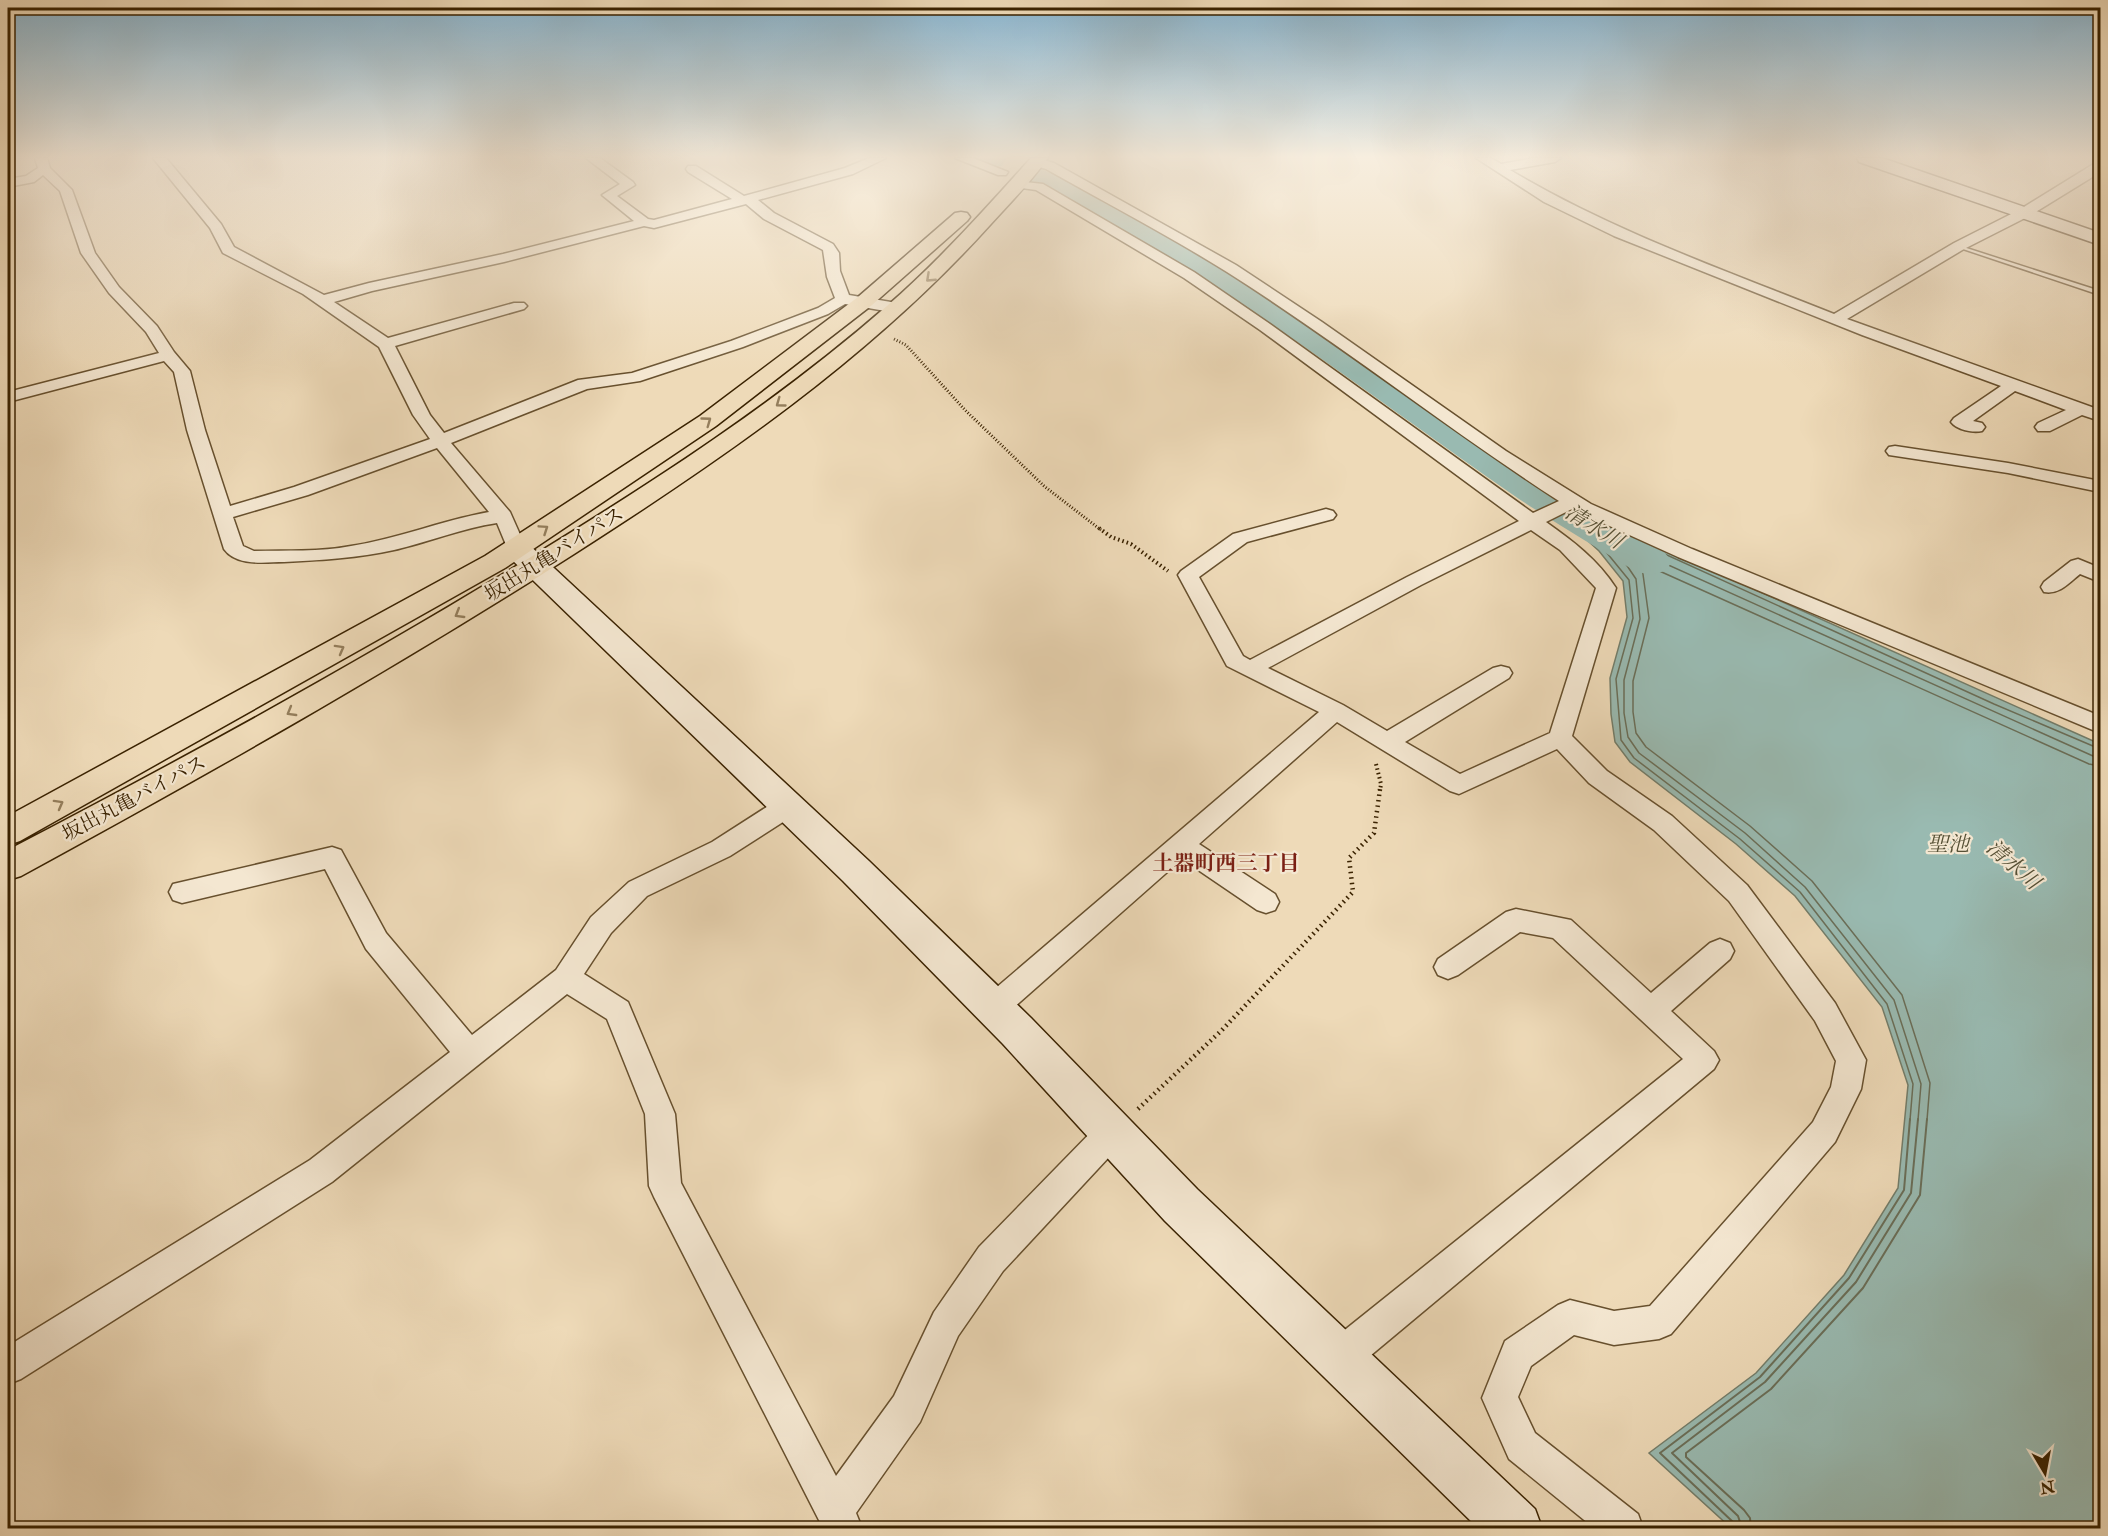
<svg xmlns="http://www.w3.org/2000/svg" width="2108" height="1536" viewBox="0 0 2108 1536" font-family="'IM FELL Double Pica','Noto Serif JP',serif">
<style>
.water{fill:#99bab1;stroke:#737d6a;stroke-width:1.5}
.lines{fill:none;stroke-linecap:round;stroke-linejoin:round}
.shore-far1{stroke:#6a6e58;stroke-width:1.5}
.shore{stroke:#6a6e58;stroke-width:2}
.river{fill:#99bab1;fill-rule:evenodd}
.lane-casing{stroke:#67502e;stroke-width:3}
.street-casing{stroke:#67502e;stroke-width:3}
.secondary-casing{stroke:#3a2200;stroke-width:3}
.highway-casing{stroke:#3a2200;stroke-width:3}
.path-far2{stroke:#3a2200;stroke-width:3;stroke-dasharray:1 2;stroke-linecap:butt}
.path-far1{stroke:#3a2200;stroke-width:4;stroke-dasharray:1.5 3;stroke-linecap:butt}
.path{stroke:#3a2200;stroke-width:4.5;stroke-dasharray:1.5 4;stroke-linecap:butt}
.lane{fill:#f4e7d1;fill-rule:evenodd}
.street{fill:#f4e7d1;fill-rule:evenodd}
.secondary{fill:#f4e7d1;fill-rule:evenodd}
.highway{fill:#eedab8;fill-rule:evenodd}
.oneway{stroke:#947e5c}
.labels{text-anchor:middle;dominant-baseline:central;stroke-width:4.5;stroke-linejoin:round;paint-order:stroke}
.street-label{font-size:20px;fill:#3a2200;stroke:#f4e7d1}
.water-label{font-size:21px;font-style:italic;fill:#565035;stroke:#f4e7d1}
.neighbourhood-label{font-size:21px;font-weight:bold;fill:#7a1f14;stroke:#f4e7d1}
</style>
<rect width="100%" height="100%" fill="#eedab8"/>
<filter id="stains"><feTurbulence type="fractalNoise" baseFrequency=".00333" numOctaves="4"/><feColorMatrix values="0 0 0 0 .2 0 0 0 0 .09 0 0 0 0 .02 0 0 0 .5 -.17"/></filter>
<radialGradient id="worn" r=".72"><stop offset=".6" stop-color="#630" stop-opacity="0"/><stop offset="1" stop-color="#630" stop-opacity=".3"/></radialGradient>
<path class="water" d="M1599,518L1642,539L2100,744V1528H1731L1649,1453L1756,1373L1844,1275L1898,1188L1908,1085L1882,1007L1795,896L1736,844L1630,762L1615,742L1611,714L1610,678L1627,617L1623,581L1599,551L1577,531Z"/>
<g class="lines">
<path class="shore-far1" d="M1910,1120L1913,1084L1887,1004L1800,892L1740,839L1634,758L1621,740L1616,679L1633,618L1629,580L1589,531L1601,525L1994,704L2100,749
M1918,1120L1921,1084L1894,1000L1805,887L1745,833L1639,753L1628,737L1624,713V680L1640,619L1636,579L1611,542L1615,541L2093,756L2100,757
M1927,1120L1930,1083L1902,995L1812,881L1750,826L1646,747L1636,733L1633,712V681L1649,618L1642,567L1646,565L2089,764L2100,766"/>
<path class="shore" d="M1735,1528L1733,1522L1660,1453L1760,1377L1849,1278L1904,1190L1910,1119
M1742,1528L1738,1516L1672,1453L1765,1382L1856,1282L1911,1193L1918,1119
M1751,1528L1750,1518L1744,1510L1686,1457V1453L1771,1389L1863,1288L1920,1195L1927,1119"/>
<path class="river" d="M974,158H1005L1006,160L1002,166C992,168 981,168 974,158Z
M1041,169L1094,191L1259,285L1549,482L1665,553L1672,562L1665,571L1650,575L1635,571C1596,547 1557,524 1519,499C1359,389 1207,266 1031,183L1027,177L1031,171Z"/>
<defs>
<path id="lane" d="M1957,245L2100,291V295L1957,247Z"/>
<path id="street" d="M35,158H47L50,168L72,190L95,253L119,287L157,326L174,352L190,371L205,430L230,506L294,487L430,439L413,415L379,347L303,294L223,253L210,228L153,158H166L221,224L234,247L324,295L369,283L503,254L634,221L602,195L620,184L586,158H600L633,182L635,185L617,196L648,219L654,220L732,199L688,172L686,169L688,166H696L744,196L845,168L869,158H886L853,174L758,200L774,213L833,244L839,253L840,271L849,295L897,303L905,308L897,313L845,304L828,314L743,347L640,381L587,389L451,443L510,512L526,548L523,552H509L497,523C462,528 429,542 394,550C358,558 322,560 284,562C265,562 237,567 224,549L187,430L174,372L164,361L8,402V392L159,353L146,332L109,293L81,253L60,191L43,175L34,182L8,187V179L26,176L38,168ZM746,204L764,219L823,250L827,277L835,298L818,308L731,341L632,373L578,380L444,433L430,415L395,346L524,309L527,306L524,303H514L388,338L334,302L372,291L504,262L644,226L654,228ZM437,448L489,512C442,520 398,539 351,546C320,552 286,550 254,551L243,546L233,517L308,495Z
M955,158H973L1008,172L1006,175H998Z
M1037,158L1054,163L1236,265L1322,322L1506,451L1591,504L1692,549L2100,716V733L1678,557L1572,509L1546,522C1573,541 1598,560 1616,588L1572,736L1607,771L1672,816L1747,885L1835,1003L1866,1060L1861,1089L1835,1142L1671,1334L1659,1339L1614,1345L1574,1335L1531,1366L1518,1397L1535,1433L1638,1514L1643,1528H1594L1509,1459L1482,1398L1505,1341L1558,1305L1570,1300L1614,1311L1650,1306L1813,1122L1831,1087L1836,1061L1815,1021L1729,901L1654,830L1589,783L1557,749L1459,794L1450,791L1337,722L1199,844L1275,894L1279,902L1275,910L1266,913L1257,910L1182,859L1003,1017L993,1021L983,1017L979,1008L983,999L1319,712L1227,666L1178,575L1181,571L1233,534L1326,509L1333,511L1336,515L1333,519L1247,542L1199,577L1243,656L1250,660L1407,577L1519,521L1260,330L1184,278L1036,190L1015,187L1013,184L1015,181L1043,184L1194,272L1270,324L1533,513L1559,501C1446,428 1341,344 1227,272C1168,235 1106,203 1046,169L1033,165V159ZM1531,530L1560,550L1596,588L1550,733L1460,774L1405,742L1509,678L1512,673L1509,668L1501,666L1493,668L1387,731L1343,705L1268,668L1421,585Z
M1476,158H1491L1501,164L1534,158H1561L1555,162L1510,170C1612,231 1724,270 1834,314L1954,243L2019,210L2100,160L2099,173L2029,216L1964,249L1847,319L2100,410V421L2082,415L2050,431H2038L2035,427L2038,423L2066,410L2015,391L1973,421L1982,423L1985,427L1982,431C1973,433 1957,430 1951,422L1954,418L2001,386L1862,335L1614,236L1544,202Z
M1895,446L2008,463L2100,481V492L2008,473L1889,455L1886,451L1889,447Z
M2078,559L2100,568V582L2080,574C2069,583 2059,595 2044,592L2041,587L2044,582L2071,561Z
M788,797L797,799L800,806L797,813L730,856L647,896L611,933L584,974L628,1002L675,1114L681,1183L836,1476L894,1396L934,1312L979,1247L1101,1122L1112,1117L1123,1122L1128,1132L1123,1142L1003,1271L958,1336L920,1422L856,1513L862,1528H823L654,1197L649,1186L645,1114L607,1019L567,994L332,1182L21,1379L8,1384V1346L310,1160L450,1052L366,949L325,869L182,903L173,900L169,892L173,884L332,847L341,850L386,933L472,1035L556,970L591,917L629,882L712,842L779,799Z
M1516,909L1571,920L1651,993L1710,943L1720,939L1730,943L1734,951L1730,959L1671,1011L1714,1051L1719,1060L1714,1069L1352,1371L1339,1376L1326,1371L1321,1358L1326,1345L1683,1059L1553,938L1520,932L1458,975L1448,979L1438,975L1434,967L1438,959L1506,912Z"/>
<path id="secondary" d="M1857,158H1882L2100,233V245L1859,162Z
M516,540L526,542L869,861L1031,1018L1197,1189L1535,1509L1542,1528H1478L1165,1221L1003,1044L843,881L506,554L502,548L506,542Z"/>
<path id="highway" d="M1031,158H1048C1031,182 1010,203 990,225C870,358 724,458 574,554C394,669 208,774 21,876L8,880V850C185,758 360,662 531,557C655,481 777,402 887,306C939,261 985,209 1031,158Z
M961,212L967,213L970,217L967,221L872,305L716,426L505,568L20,841L8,845V816L485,556L700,416L858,297L955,213Z"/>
</defs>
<use href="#lane" class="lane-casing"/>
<use href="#street" class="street-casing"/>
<use href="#secondary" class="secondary-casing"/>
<use href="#highway" class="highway-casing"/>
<path class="path-far2" d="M894,339L906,345L965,410L1044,486L1101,530"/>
<path class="path-far1" d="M1099,528L1111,537L1131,544L1168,571
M1376,764L1381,784L1380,791"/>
<path class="path" d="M1138,1109L1221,1031L1353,892L1349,858L1374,833L1380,789"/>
<use href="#lane" class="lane"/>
<use href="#street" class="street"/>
<use href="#secondary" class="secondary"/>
<use href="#highway" class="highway"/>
</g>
<defs><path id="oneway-chevron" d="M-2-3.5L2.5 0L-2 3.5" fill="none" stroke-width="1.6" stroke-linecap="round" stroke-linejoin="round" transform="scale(1.5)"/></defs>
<g class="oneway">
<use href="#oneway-chevron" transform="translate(930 278) rotate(137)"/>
<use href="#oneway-chevron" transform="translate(780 403) rotate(144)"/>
<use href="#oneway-chevron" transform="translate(707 421) rotate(-36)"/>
<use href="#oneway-chevron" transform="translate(544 529) rotate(-34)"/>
<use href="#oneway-chevron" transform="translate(459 614) rotate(149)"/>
<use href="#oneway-chevron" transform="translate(340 649) rotate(-29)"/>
<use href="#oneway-chevron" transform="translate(291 712) rotate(150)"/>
<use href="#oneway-chevron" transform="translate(59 804) rotate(-29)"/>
</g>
<linearGradient id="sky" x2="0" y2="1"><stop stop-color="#88b6d2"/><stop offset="0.42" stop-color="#f7eedf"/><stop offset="1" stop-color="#f7eedf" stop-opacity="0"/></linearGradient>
<rect width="2108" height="373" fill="url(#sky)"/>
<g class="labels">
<g class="street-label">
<text transform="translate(554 554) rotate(-32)">坂出丸亀バイパス</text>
<text transform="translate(134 798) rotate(-28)">坂出丸亀バイパス</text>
</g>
<g class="water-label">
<text transform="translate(1594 527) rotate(32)">清水川</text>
<text x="1948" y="844">聖池</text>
<text transform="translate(2013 865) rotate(41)">清水川</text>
</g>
<g class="neighbourhood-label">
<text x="1226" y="863">土器町西三丁目</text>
</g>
</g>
<rect width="2108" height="1536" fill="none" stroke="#eedab8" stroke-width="30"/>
<rect x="9" y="9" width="2090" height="1518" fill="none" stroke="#3a2200" stroke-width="3"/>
<rect x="15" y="15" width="2078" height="1506" fill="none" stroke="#3a2200" stroke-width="1.5"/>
<g transform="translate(2045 1473) rotate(170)" stroke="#f4e7d1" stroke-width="4.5" paint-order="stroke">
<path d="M0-4.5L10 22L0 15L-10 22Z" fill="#3a2200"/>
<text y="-9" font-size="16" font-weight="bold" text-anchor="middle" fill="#3a2200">N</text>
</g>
<rect width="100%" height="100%" filter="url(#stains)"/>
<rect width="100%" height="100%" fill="url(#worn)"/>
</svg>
